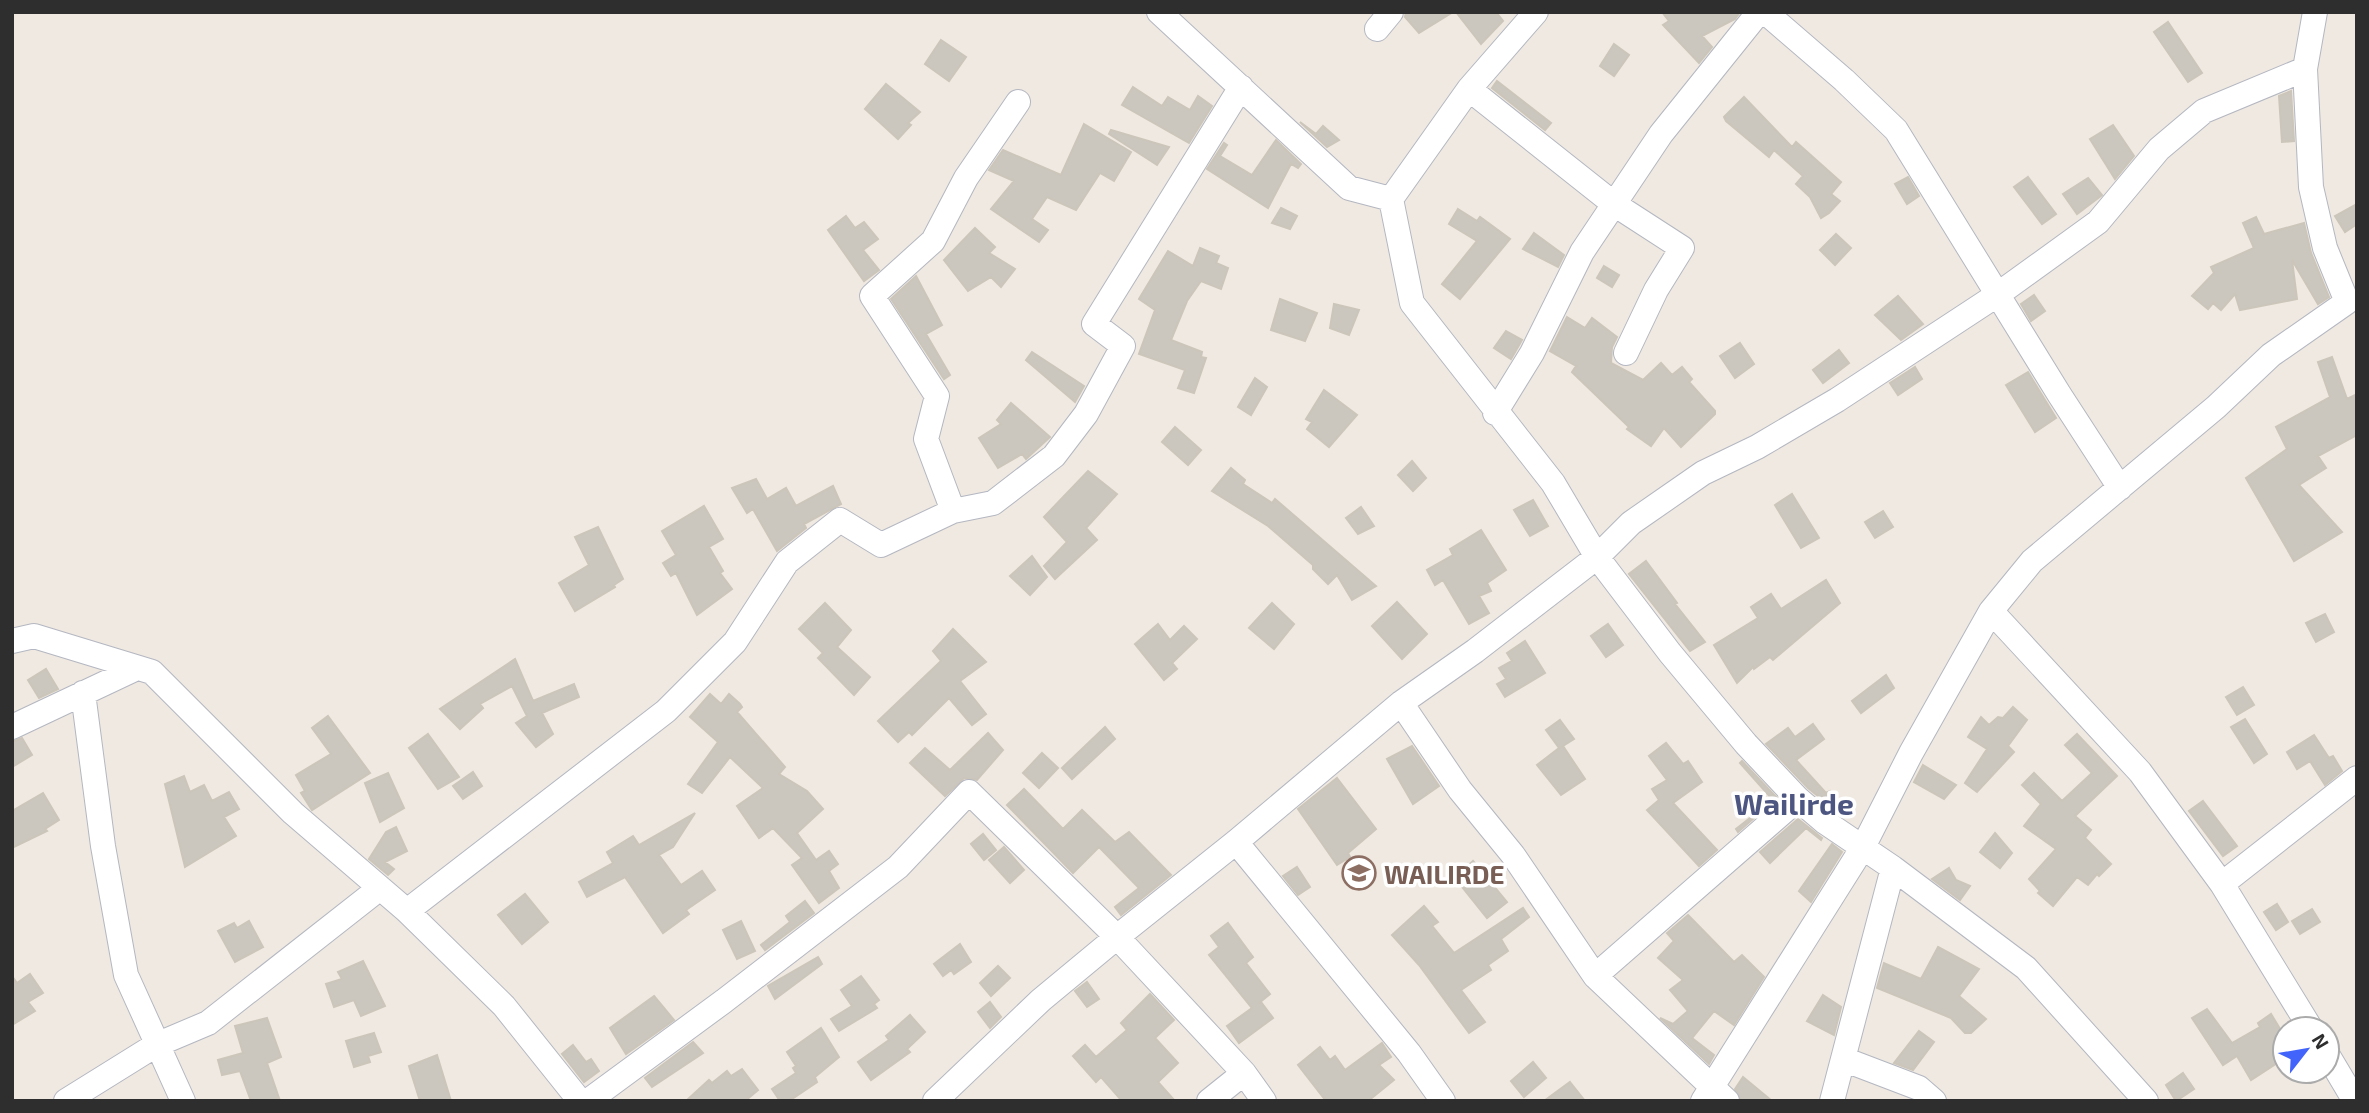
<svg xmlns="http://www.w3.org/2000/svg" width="2369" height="1113" viewBox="0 0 2369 1113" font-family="'Exo 2',sans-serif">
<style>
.building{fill:#cbc7bf;stroke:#cbc5ba;stroke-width:2}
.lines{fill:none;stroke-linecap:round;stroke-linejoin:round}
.minor-casing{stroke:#b4b7c1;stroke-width:26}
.minor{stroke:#fff;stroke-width:24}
.labels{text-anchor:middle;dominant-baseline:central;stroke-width:7;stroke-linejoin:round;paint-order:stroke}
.education-label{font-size:26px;font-weight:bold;fill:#785e54;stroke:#fff;text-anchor:start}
.quarter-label{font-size:30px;font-weight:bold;fill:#4d5680;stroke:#fff}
</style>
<rect width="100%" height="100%" fill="#efe9e1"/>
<path class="building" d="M1406,12H1453L1419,33L1405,17Z
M1456,12H1496L1503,21L1481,44Z
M1662,12H1740L1735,19L1702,36L1712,47L1699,63L1663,25L1669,21Z
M2168,22L2202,73L2188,82L2154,32Z
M941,40L966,57L949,81L925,64Z
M1614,44L1629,55L1614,76L1600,66Z
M1497,81L1551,123L1545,130L1492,88Z
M886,84L920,112L908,123L911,125L898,139L865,109Z
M1133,87L1162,106L1168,97L1190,110L1198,96L1212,106L1189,143L1122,105Z
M2291,91L2294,141L2282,142L2279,96Z
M1744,97L1792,147L1796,142L1841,182L1831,194L1840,201L1829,213L1821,218L1810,197L1796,184L1803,176L1774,150L1769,157L1726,121L1724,117Z
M1300,122L1316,134L1323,126L1339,140L1327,147Z
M1084,124L1131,152L1114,181L1100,173L1076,210L1047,197L1032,219L1048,230L1039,242L991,209L1014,181L989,170L1003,150L1061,175Z
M2113,125L2134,156L2115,179L2090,139Z
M1111,130L1169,147L1157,165L1109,134Z
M1276,140L1301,164L1298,168L1291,164L1268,208L1207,169L1224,143L1227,145L1220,156L1252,175Z
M1908,177L1919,196L1907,204L1895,184Z
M2028,177L2056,214L2042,224L2014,187Z
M2088,178L2102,195L2077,214L2063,194Z
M2357,204V224L2345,232L2335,216Z
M1281,208L1297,216L1290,229L1272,223Z
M1458,209L1477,221L1480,217L1510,239L1460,299L1442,284L1477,241L1449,224Z
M846,216L855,228L864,222L878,239L863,250L879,270L864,281L828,230Z
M2256,217L2264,234L2304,223L2311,253L2329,297L2318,304L2292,260L2297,299L2240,310L2235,294L2221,310L2213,303L2208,309L2192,296L2214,273L2211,267L2254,248L2243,223Z
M975,228L995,247L989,253L1015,269L1001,287L991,277L968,291L944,260Z
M1534,233L1564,255L1558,267L1523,249Z
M1836,234L1851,248L1835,265L1820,250Z
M1200,248L1219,256L1216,263L1228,268L1221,289L1201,281L1187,301L1171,340L1202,352L1201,357L1206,358L1194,393L1178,388L1185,370L1139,354L1155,310L1139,299L1168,251L1193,266Z
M1604,266L1619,275L1612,287L1597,278Z
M916,276L942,325L926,334L950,375L944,379L891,299Z
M2034,295L2045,311L2031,321L2021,304Z
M1898,296L1923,324L1901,340L1875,315Z
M1280,299L1317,313L1305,341L1271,330Z
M1334,304L1359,310L1349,335L1330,328Z
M1567,317L1585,328L1592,318L1617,337L1612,347L1611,363L1643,380L1661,363L1672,375L1682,367L1692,379L1689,382L1715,411V414L1681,447L1664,428L1651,446L1627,429L1629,427L1572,372L1576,366L1550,351Z
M1506,331L1522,340L1511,359L1494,348Z
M1740,343L1754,364L1735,378L1720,356Z
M1839,350L1849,363L1823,383L1813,370Z
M1032,352L1084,386L1075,402L1026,360Z
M2332,357L2347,399L2357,394V435L2318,456L2326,468L2299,485L2342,532L2294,561L2246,478L2287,449L2276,427L2330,397L2318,362Z
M1915,367L1922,379L1898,395L1890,383Z
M2028,372L2056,418L2035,432L2006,385Z
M1255,378L1267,387L1251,415L1238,407Z
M1324,390L1357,415L1329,447L1307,429L1312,422L1306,419Z
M1011,403L1050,437L1026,459L1022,454L998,468L979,438L1001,424L997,420Z
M1175,427L1201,450L1188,465L1162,442Z
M1412,461L1426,478L1413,491L1398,475Z
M1231,468L1245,480L1243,484L1272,503L1275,499L1376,586L1352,600L1337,575L1328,584L1313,569V565L1268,526L1212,491Z
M1088,471L1117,494L1086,528L1097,540L1055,579L1044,566L1067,542L1044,517Z
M756,479L767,499L786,488L796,506L833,486L841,504L804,524L806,528L777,551L753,509L747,513L732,488Z
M1792,494L1819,538L1801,548L1775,505Z
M1533,500L1548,526L1530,536L1514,510Z
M704,506L723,539L709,547L723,571L720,573L732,589L697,615L676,573L671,576L663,563L676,555L662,531Z
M1361,507L1374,526L1358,534L1346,518Z
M1883,511L1893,527L1875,538L1865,522Z
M598,527L623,579L614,585L615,587L575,611L559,583L589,565L575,537Z
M1481,530L1506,570L1487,583L1491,591L1479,596L1489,613L1469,624L1443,580L1435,585L1427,570L1453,555L1450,549Z
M1032,556L1047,577L1030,595L1010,576Z
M1646,561L1677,603L1675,604L1705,642L1690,651L1629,574Z
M1826,580L1840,603L1773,660L1770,657L1754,669L1753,667L1737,683L1714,645L1758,618L1751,607L1771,594L1781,609Z
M1397,602L1427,634L1402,659L1372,626Z
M825,603L851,630L837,647L870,677L854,695L818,658L823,653L799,629Z
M1272,603L1294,624L1274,649L1249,628Z
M2325,614L2334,632L2316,642L2306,623Z
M1158,624L1170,640L1184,626L1197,639L1172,663L1177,669L1164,680L1135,644Z
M1608,624L1623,645L1606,657L1591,636Z
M953,629L986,662L960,681L986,714L972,725L949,698L912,735L909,732L898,742L878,721L941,661L933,651Z
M1525,641L1545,673L1505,697L1497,684L1506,679L1499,668L1512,661L1507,653Z
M515,659L533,701L574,684L579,697L542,713L553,734L536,747L516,723L527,716L512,686L480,704L483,708L460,729L440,709Z
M46,669L58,689L39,698L28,680Z
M1886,675L1894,688L1861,713L1852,701Z
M2243,687L2254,705L2237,715L2226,697Z
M710,694L721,704L729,694L740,704L742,707L737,712L785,767L779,774L807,791L823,809L797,833L816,860L829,851L838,864L829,871L839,888L819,903L792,865L802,858L773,828L759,838L737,806L763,788L730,757L702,793L688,784L718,742L690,717Z
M2013,707L2027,720L2008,746L2014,752L1977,792L1965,783L1987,749L1968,737L1981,717L1989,725L1998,717L2003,718Z
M328,716L370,773L312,810L301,793L305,791L296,775L331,754L312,728Z
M2245,719L2267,754L2254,763L2231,727Z
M1560,720L1574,739L1563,746L1585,779L1561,795L1537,765L1559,748L1546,730Z
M1813,724L1824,739L1796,760L1826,793L1830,791L1843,811L1840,814L1808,788L1766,744L1788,728L1795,737Z
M1105,727L1115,739L1072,779L1062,768Z
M988,733L1003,750L977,780L964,778L945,796L910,763L925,748L950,770Z
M428,734L459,777L438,789L409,748Z
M2077,734L2117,776L2075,816L2091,830L2085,838L2111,864L2099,876L2097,874L2088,885L2077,877L2053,906L2038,893L2040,891L2029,879L2056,849L2024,826L2041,804L2022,785L2034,773L2062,801L2092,773L2065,745Z
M2314,735L2329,758L2333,756L2342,771L2325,785L2310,761L2297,769L2287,752Z
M22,738L32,755L12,767V742Z
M1666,743L1683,764L1688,761L1702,782L1673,803L1717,850L1699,866L1647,810L1659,800L1652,789L1667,780L1649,756Z
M1412,746L1439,786L1413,804L1387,759Z
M1042,753L1058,768L1039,788L1023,773Z
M1742,761L1777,798L1738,832L1736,829L1773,800L1740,763Z
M1923,765L1956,785L1944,799L1914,782Z
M473,772L482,786L463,799L453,786Z
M388,773L404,808L380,822L365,783Z
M184,776L190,792L204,785L212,801L229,792L239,809L224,817L236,836L185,867L165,784Z
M1337,778L1376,829L1348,853L1350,857L1337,865L1298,809Z
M1024,789L1063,829L1082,810L1115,842L1129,832L1171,875L1121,915L1115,907L1139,888L1099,847L1073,873L1007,805Z
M43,793L59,820L45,829L47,831L12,848V811Z
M2203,801L2237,846L2223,856L2189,811Z
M695,813L673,847L659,855L681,885L702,871L715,890L686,910L689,914L663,933L625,877L587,897L579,882L613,863L607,852L633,836L639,845Z
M1798,819L1822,838L1821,840L1806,828L1770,863L1760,852Z
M396,827L407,851L385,862L394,869L388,875L369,859L386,832Z
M1995,833L2012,853L2000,868L1980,852Z
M983,834L996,850L984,860L971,844Z
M1832,844L1842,852L1811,902L1799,891Z
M1004,847L1024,870L1010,883L989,860Z
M1473,861L1507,902L1487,918L1455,878Z
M1297,867L1310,887L1298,895L1283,876Z
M1949,868L1956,880L1970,886L1960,900L1932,879Z
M525,894L548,922L522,944L498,915Z
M805,901L814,913L765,950L761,945L790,922L786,916Z
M2277,904L2288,922L2276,930L2264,912Z
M1424,906L1438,922L1432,926L1454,953L1523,908L1529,917L1501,939L1508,951L1488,965L1491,970L1461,990L1485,1022L1469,1033L1419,965L1392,935Z
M2312,909L2320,922L2300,934L2292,921Z
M1688,915L1734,962L1742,955L1764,977L1734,1025L1714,1011L1692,1038L1714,1055L1709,1064L1660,1018L1673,1024L1688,1011L1670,990L1683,980L1658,958L1674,941L1667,933Z
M249,921L263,947L235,962L218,931L234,923L237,928Z
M741,921L755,951L737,959L723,930Z
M1228,923L1253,957L1246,963L1270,994L1259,1003L1261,1002L1273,1018L1239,1043L1227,1026L1252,1008L1209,955L1219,947L1211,936Z
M960,944L971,962L954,974L951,970L943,976L934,964Z
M1938,947L1979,969L1959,996L1986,1019L1971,1033H1965L1951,1018L1877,988L1884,963L1921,979Z
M818,957L822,964L775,999L768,986Z
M363,961L385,1006L361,1016L354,1000L334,1007L326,984L342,979L338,972Z
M998,966L1010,978L991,996L980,983Z
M30,974L43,993L28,1002L35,1011L12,1025V976L17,983Z
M861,976L879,1000L874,1004L877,1008L839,1031L831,1019L852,1006L841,990Z
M1087,982L1099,999L1087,1007L1075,991Z
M1150,994L1174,1020L1155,1038L1178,1063L1158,1082L1175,1101H1122L1101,1077L1096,1082L1073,1056L1085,1045L1096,1057L1127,1030L1121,1023Z
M1823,995L1841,1007L1834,1035L1807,1021Z
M654,996L674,1020L626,1054L610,1028Z
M990,1002L1001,1017L990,1028L978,1012Z
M2207,1009L2232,1043L2260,1027L2258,1023L2271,1014L2285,1037V1058L2251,1080L2237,1056L2223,1065L2192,1018Z
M910,1015L925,1032L907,1049L910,1052L871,1080L858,1062L889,1040L886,1036Z
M267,1018L281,1057L267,1063L280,1101H251L240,1071L222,1075L218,1060L243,1053L235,1026Z
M821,1028L839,1057L815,1077L817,1082L789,1101H780L772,1089L796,1073L793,1068L796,1066L787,1052Z
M1919,1031L1934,1042L1913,1070L1894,1063Z
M374,1033L381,1052L368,1056L370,1062L354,1067L346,1041Z
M693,1042L703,1053L652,1087L645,1078Z
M1382,1043L1391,1057L1379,1065L1394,1080L1368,1101H1326L1298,1065L1320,1047L1330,1060L1335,1056L1345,1070Z
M573,1045L586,1062L591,1059L599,1071L584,1082L562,1054Z
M437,1055L451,1101H420L409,1066Z
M1533,1062L1546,1078L1524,1097L1511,1081Z
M742,1069L758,1090L745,1101H686L709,1080L712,1083L727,1071L731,1076Z
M2183,1073L2194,1089L2176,1101L2166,1085Z
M1743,1077L1772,1101H1741L1735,1089Z
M1570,1082L1585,1101H1544Z"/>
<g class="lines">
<defs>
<path id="minor" d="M1159,12L1349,188L1391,199
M1536,12L1469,89L1391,199L1412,303L1553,483L1597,557L1670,653L1746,744L1798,799L1825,822L1893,868L2026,968L2146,1101
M1765,12L1844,80L1896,130L2059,394L2120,488
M1377,29L1391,12
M1469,89L1614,204L1682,248L1656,290L1626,353
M1495,413L1532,353L1582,252L1661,134L1759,12
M953,511L993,503L1054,456L1086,414L1123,346L1094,324L1241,87
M1991,611L2140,772L2222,884L2311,1029
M12,641L34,636L152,672L293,813L407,911L504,1006L580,1101
M83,693L103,846L126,975L183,1101
M1401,703L1460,790L1513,855L1595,976L1727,1101
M12,727L137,668
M1236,842L1409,1053L1443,1101
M2222,884L2357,778
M407,911L666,711L735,642L787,562L840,520L881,545L953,511L926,439L937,396L872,296L933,241L966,178L1018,102
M1595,976L1798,799
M2327,1054L2355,1101
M1843,1059L1919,1088L1934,1101
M66,1101L156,1045L208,1023L380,888
M588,1101L724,1001L898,867L969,792L1117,937L1244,1073L1264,1101
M935,1101L1041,1000L1117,937L1236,842L1401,703L1475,651L1597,557L1631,523L1703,473L1757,447L1837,400L1997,295L2098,222L2159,149L2204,111L2305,69
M1209,1101L1244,1073
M1703,1101L1863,847L1911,753L1991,611L2032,561L2216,407L2271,355L2347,302L2325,248L2311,187L2305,69L2315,12
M1832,1101L1893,868"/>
</defs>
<use href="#minor" class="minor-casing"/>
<use href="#minor" class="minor"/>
</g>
<defs>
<symbol id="school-ring" viewBox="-11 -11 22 22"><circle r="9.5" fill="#fff" stroke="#8d6e63" stroke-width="1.5"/><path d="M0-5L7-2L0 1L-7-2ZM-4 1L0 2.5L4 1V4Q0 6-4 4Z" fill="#8d6e63"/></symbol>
</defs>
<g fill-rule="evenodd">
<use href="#school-ring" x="1340" y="854" width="38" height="38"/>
</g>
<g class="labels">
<g class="education-label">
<text x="1384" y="873">WAILIRDE</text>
</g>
<g class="quarter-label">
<text x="1794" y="803">Wailirde</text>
</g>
</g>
<rect width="2369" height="1113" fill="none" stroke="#2e2e2e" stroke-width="28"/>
<g transform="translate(2306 1050) rotate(59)"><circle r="33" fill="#ffffff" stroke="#ababab" stroke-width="2"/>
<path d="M0-5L12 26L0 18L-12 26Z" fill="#4264fb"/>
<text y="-10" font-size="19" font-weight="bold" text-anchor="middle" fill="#2e2e2e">N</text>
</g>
</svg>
